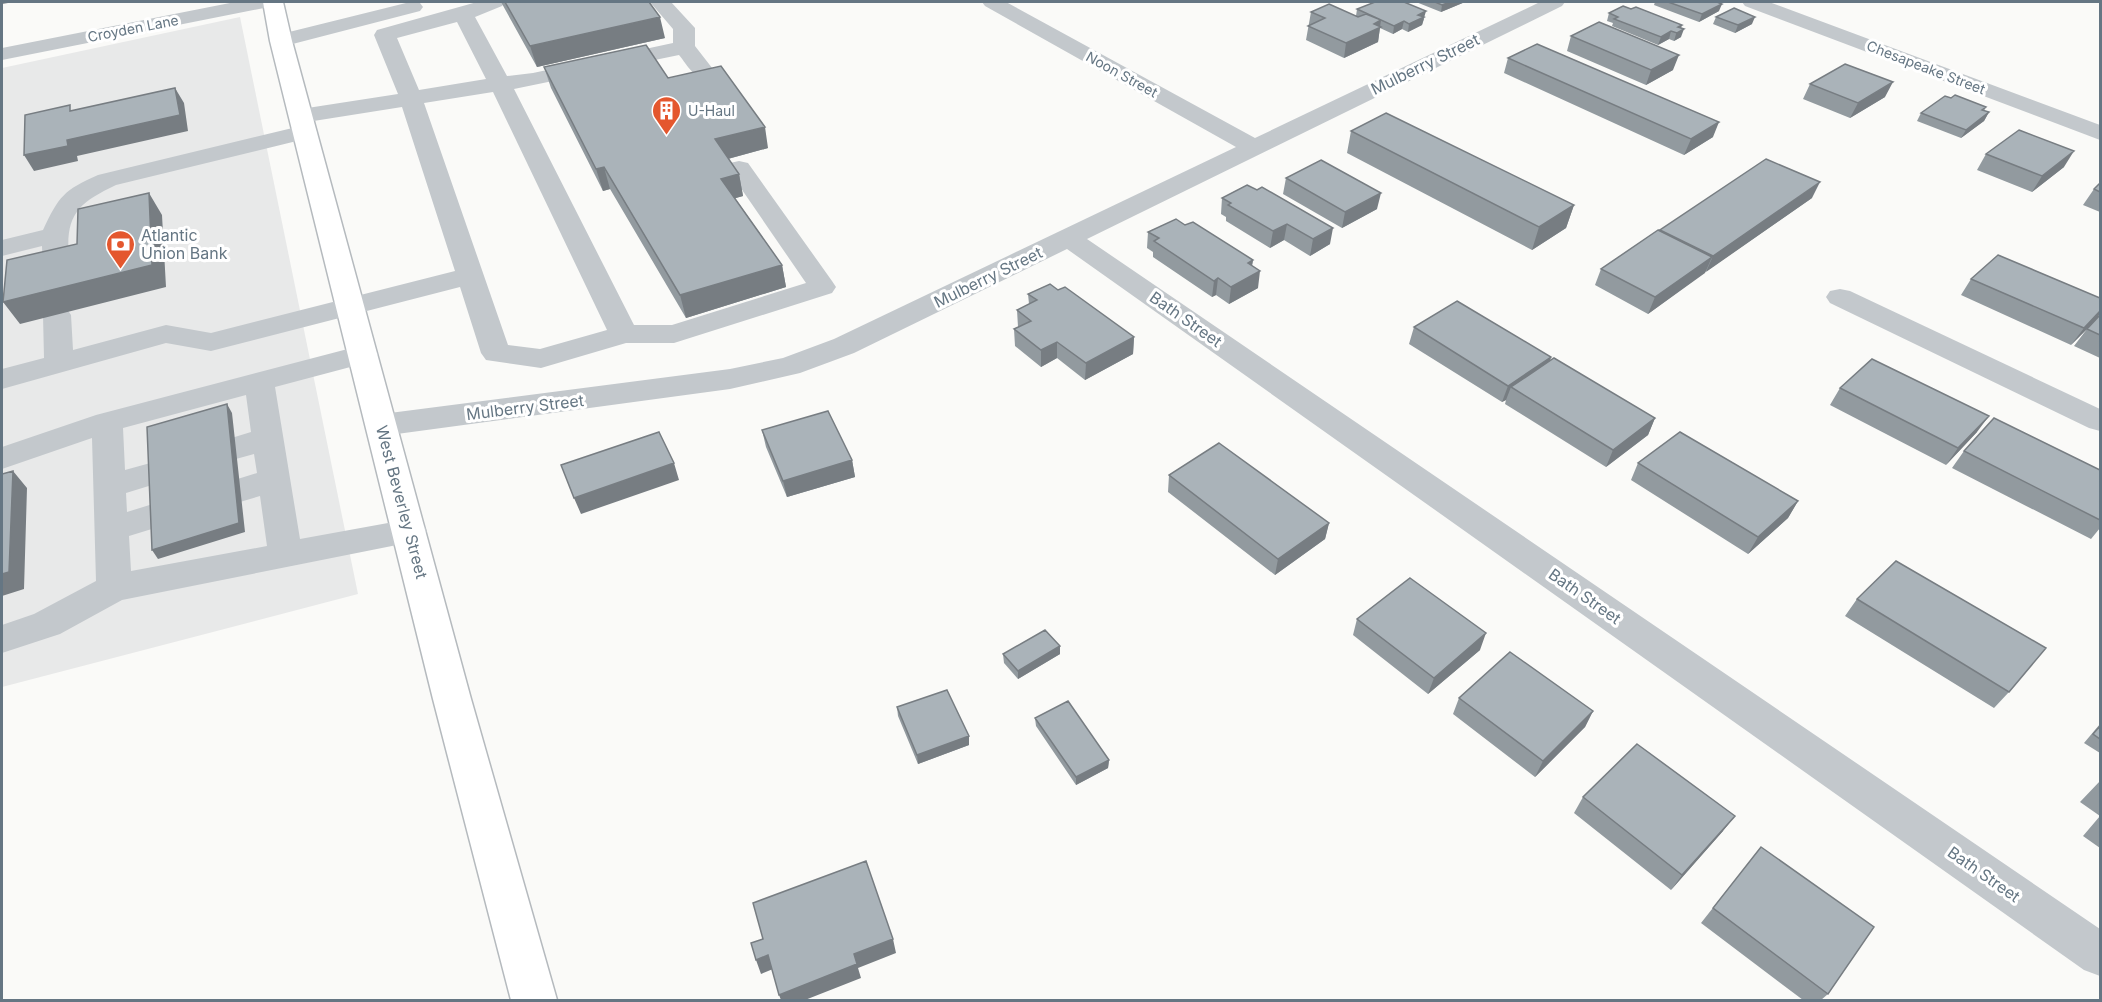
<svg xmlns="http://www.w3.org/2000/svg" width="2102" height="1002" viewBox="0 0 2102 1002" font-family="Inter,sans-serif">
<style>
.built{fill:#e8e9e9}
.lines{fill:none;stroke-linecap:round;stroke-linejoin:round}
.major-casing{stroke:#b5babe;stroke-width:3}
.minor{fill:#c3c8cc;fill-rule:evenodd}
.major{fill:#fff;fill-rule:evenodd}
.wall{fill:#929a9f}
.shaded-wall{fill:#777d82}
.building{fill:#aab3b9;stroke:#777d82;stroke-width:1.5}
.labels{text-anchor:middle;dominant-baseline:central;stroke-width:6;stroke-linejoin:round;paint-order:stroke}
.far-street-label{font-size:14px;fill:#657683;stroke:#fff}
.far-poi-label{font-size:14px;fill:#657683;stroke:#fff;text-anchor:start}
.street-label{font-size:16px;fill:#657683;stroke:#fff}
.poi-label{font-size:16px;fill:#657683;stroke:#fff;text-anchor:start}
</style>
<rect width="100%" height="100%" fill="#fafaf8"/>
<path class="built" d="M240,17L358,594L2,687V68Z"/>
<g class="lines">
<defs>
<path id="major" d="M263,2H283L292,41L471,699L557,1000H511L433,699L270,41Z"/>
</defs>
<use href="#major" class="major-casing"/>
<path class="minor" d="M235,2H274L271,6L264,8L2,60V48Z
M410,2L420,3L423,7L420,11L281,47L273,46L270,41L273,36Z
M477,2H505L502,6L475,17L507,76L533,73L673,43V29L650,2H671L695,28V46L716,73L713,78C695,82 689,67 679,55L514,89L634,325H672L806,283L727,168L730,163L739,161L748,163L832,281L836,287L832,293L674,343H626L541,368L486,360L481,353L460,287L211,351L166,343L2,389V369L44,358L43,315L47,309L57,306L67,309L71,315L73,350L166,325L211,333L455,271L402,107L301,123L293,121L289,116L293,111L301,109L398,94L374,35L377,30ZM457,22L486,79L419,90L397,38ZM493,92L607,330L540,349L508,345L424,103Z
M982,2H1006L1255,138L1540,2H1565L1562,6L1087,239L2100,929V976L2084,970L1067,249L854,353L800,373L730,389L382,436L371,432L366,425L371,418L382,414L730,369L783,358L834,339L1236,147L985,6Z
M1742,2H1769L2100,125V140L1745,6Z
M305,125L313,127L317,132L313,137L116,185C78,203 65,215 69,258C70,267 72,273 67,281L57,283L47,281L43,275L42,246L2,256V240L43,230C59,196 64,190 98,175Z
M1840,289L1850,291L2100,409V431L2089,428L1830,303L1826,297L1830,291Z
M363,345L373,347L378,354L373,361L275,387L300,539L410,519L422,522L427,531L422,540L122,600L60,634L2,653V625L34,614L96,581L92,438L2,469V447L96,415ZM246,395L251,432L225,440L220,448L225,456L236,459L254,454L257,473L228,482L224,490L228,498L240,502L260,496L267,546L131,571L129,536L168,524L173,515L168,506L156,503L127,512L126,493L165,481L170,473L165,465L154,462L125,470L123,428Z"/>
<use href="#major" class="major"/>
</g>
<path class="wall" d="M501,2H505L665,38L537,67Z
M1416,2H1465L1441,12Z
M1655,2H1717L1719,11L1699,22L1654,5Z
M1357,9L1425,19H1424L1422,25L1408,32L1402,29L1393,34L1380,28L1378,42L1344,58L1306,40L1311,12L1356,16Z
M1609,13L1681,28V37L1674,41L1669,39L1658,45L1612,26L1613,23L1607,21Z
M1716,17L1752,24L1735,33L1713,24Z
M1571,36L1673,70L1646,85L1567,51Z
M1508,58L1713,137L1684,155L1504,73Z
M544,67L668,78L768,148L728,159L739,174L743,196L735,198L782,265L786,287L686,318L610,189L603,191L551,88Z
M1810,84L1885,97L1850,118L1803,99Z
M1951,98L1986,107L1984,111L1989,112L1984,121L1961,138L1917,121L1921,113Z
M1351,131L1574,205L1566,228L1532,250L1347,153Z
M1986,154L2064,167L2032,192L1977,170Z
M1286,178L1377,209L1342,228L1283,194Z
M2100,183V212L2083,205L2094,189Z
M1247,185L1330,244L1310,256L1284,240L1270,248L1226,221V217L1221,214L1222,198Z
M1812,198L1705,272L1648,314L1595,285L1601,269L1660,230Z
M1185,225L1253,260L1252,266L1258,288L1229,304L1216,295L1212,297L1153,257V252L1147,248L1148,232Z
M1971,279L2097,319L2071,345L1961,295Z
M1058,290L1134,337L1133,354L1085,380L1057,358L1041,367L1015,346L1014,329L1018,327L1017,310L1029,304L1028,294Z
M2100,315V358L2074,346L2087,329Z
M1414,327L1551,357L1550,361L1655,418L1648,435L1606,467L1505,404L1506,400L1502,402L1409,344Z
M1840,388L1977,432L1946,465L1830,405Z
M762,430L852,460L855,477L787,497L766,447Z
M1964,451L2100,470V528L2091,539L1952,468Z
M1638,463L1798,501L1788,518L1748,554L1631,480Z
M1169,475L1329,523L1325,539L1275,575L1168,492Z
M1857,599L2009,692L1994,708L1845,616Z
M1357,619L1480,650L1428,694L1353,635Z
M1003,654H1060L1018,679L1004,663Z
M1459,698L1593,711L1585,727L1535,777L1453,714Z
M897,707L969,745L918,764L898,716Z
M1035,718L1109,760L1108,768L1076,785L1036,726Z
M2100,724V753L2084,743Z
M2100,781V848L2083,836L2100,816L2080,802Z
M1583,797L1723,831L1671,890L1574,813Z
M1761,847L1828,994L1821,1000H1803L1701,923Z"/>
<path class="shaded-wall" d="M2,2H9L8,3L2,4Z
M1450,2H1465L1441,12L1442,5Z
M1722,4L1719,11L1699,22L1702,14Z
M1426,11L1422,25L1408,32L1409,24L1418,15Z
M660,17L665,38L537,67L530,46Z
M1755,17L1752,24L1735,33L1738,25Z
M1381,20L1378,42L1344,58L1346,43L1374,24Z
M1404,21L1402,29L1393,34L1394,26Z
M1682,25L1680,31L1684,29L1681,37L1674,41L1678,27Z
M1671,31L1669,39L1658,45L1661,37Z
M1679,55L1673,70L1646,85L1651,70Z
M1893,82L1885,97L1850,118L1858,103Z
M175,88L184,103L188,131L77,156L78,161L34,171L24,155L67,140Z
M1989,112L1984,121L1961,138L1966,130Z
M1719,122L1713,137L1684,155L1691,139Z
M765,127L768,148L720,161L715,139Z
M2074,151L2064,167L2032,192L2042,176Z
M604,167L610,189L603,191L596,169Z
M739,174L743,196L726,201L721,179Z
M1820,182L1812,198L1706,272L1713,256Z
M149,193L162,215L166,287L20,324L3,302Z
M1381,193L1377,209L1342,228L1345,212Z
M1574,205L1566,228L1532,250L1539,227Z
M1287,224L1284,240L1270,248L1273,231Z
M1333,228L1330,244L1310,256L1313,239Z
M1712,257L1705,273L1648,314L1655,297Z
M1253,260L1250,276L1260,271L1258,288L1229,304L1231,287L1248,263Z
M782,265L786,287L686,318L680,295Z
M1218,278L1216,295L1212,297L1214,281Z
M2100,311V313L2097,319L2071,345L2084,328Z
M1134,337L1133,354L1085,380L1086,363Z
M1057,342V358L1041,367V350Z
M1551,357L1545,374L1511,387L1506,400L1502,402L1508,386Z
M227,404L232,413L245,532L158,559L152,550Z
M1989,416L1977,432L1946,465L1958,448Z
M1655,418L1648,435L1606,467L1613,450Z
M852,460L855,477L787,497L783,481Z
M674,463L679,480L581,514L574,498Z
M13,471L27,488L24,589L2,596V574Z
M1798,501L1788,518L1748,554L1758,537Z
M1329,523L1325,539L1275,575L1278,559Z
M1486,633L1480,650L1428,694L1434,678Z
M1060,646V654L1018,679V671Z
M1593,711L1585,727L1535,777L1543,761Z
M969,736V745L918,764L917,755Z
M1109,760L1108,768L1076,785V777Z
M1735,816L1723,831L1671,890L1682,875Z
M893,939L896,953L858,968L861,978L805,1000H781L779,995L854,954Z
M768,955L773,969L761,974L756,960Z"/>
<path class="building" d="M505,2H649L660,17L530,46Z
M1375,2H1404L1426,11L1418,15L1424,17L1409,24L1404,21L1394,26L1357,9Z
M1435,2H1450L1442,5Z
M1668,2H1717L1722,4L1702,14Z
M1329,4L1358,17L1366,14L1381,20L1374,24L1381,27L1346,43L1308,26L1325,18L1311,12Z
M1623,6L1631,9L1636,7L1682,25L1678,27L1684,29L1677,33L1671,31L1661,37L1614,19L1618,17L1609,13Z
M1734,8L1755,17L1738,25L1716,17Z
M1599,22L1679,55L1651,70L1571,36Z
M1537,44L1719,122L1691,139L1508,58Z
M646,45L668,78L721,66L765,127L715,139L739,174L721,179L782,265L680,295L604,167L596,169L544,67Z
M1845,64L1893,82L1858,103L1810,84Z
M175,88L180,115L67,140L68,146L24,155L25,115L70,105V111Z
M1955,95L1986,107L1982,110L1989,112L1966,130L1921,113L1945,96L1951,98Z
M1386,113L1574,205L1539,227L1351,131Z
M2019,130L2074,151L2042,176L1986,154Z
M1766,159L1820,182L1713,256L1660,230Z
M1321,160L1381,193L1345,212L1286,178Z
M2100,183V192L2094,189Z
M1247,185L1257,190L1262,187L1333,228L1313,239L1287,224L1273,231L1228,205L1231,203L1222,198Z
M149,193L152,265L3,302L7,260L77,244L78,209Z
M1176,219L1185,225L1193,222L1253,260L1248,263L1260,271L1231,287L1218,278L1214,281L1154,241L1159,238L1148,232Z
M1658,230L1712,257L1655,297L1601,269Z
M1998,255L2100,298V311L2084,328L1971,279Z
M1050,284L1058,290L1065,287L1134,337L1086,363L1057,342L1041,350L1014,329L1031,321L1017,310L1037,300L1028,294Z
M1457,301L1551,357L1508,386L1414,327Z
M2100,315V335L2087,329Z
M1554,358L1655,418L1613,450L1511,387Z
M1872,359L1989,416L1958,448L1840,388Z
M227,404L239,523L152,550L147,427Z
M828,411L852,460L783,481L762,430Z
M1994,418L2100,470V520L1964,451Z
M659,432L674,463L574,498L561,465Z
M1680,432L1798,501L1758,537L1638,463Z
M1219,443L1329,523L1278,559L1169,475Z
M13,471L9,572L2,574V474Z
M1896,561L2046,648L2009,692L1857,599Z
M1410,578L1486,633L1434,678L1357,619Z
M1045,630L1060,646L1018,671L1003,654Z
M1510,652L1593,711L1543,761L1459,698Z
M947,690L969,736L917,755L897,707Z
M1068,701L1109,760L1076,777L1035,718Z
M2100,726V739L2093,734Z
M1637,744L1735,816L1682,875L1583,797Z
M1761,847L1874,927L1828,994L1713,908Z
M866,861L893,939L854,954L857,964L779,995L768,955L756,960L751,943L763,939L753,903Z"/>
<defs>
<symbol id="building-pin" viewBox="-11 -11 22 30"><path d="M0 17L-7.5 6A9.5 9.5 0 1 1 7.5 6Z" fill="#e4572e" stroke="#fff"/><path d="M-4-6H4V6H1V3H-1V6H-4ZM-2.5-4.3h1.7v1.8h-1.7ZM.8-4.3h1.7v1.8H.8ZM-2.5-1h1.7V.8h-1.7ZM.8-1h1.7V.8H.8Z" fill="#fff"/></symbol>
<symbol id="bank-pin" viewBox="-11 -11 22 30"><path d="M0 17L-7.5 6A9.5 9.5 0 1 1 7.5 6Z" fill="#e4572e" stroke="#fff"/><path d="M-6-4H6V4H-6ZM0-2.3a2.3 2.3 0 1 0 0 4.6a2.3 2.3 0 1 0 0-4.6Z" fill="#fff"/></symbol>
</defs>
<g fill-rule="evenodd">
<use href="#building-pin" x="650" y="94" width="33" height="45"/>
<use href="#bank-pin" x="104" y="228" width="33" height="45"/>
</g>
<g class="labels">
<g class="far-street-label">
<text transform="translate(133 28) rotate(-11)">Croyden Lane</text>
<text transform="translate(1926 67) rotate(21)">Chesapeake Street</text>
<text transform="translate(1122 74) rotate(29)">Noon Street</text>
</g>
<g class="far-poi-label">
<text x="688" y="110">U-Haul</text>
</g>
<g class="street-label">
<text transform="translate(1425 64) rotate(-26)">Mulberry Street</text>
<text transform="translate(988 277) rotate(-26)">Mulberry Street</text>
<text transform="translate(1186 319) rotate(35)">Bath Street</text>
<text transform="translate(525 407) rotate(-7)">Mulberry Street</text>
<text transform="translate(402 502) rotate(75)">West Beverley Street</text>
<text transform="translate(1585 596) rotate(35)">Bath Street</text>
<text transform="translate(1984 874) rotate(35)">Bath Street</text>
</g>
<g class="poi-label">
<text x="141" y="235">Atlantic<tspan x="141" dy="18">Union Bank</tspan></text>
</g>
</g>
<rect width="2102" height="1002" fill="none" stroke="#657683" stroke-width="6"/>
</svg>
